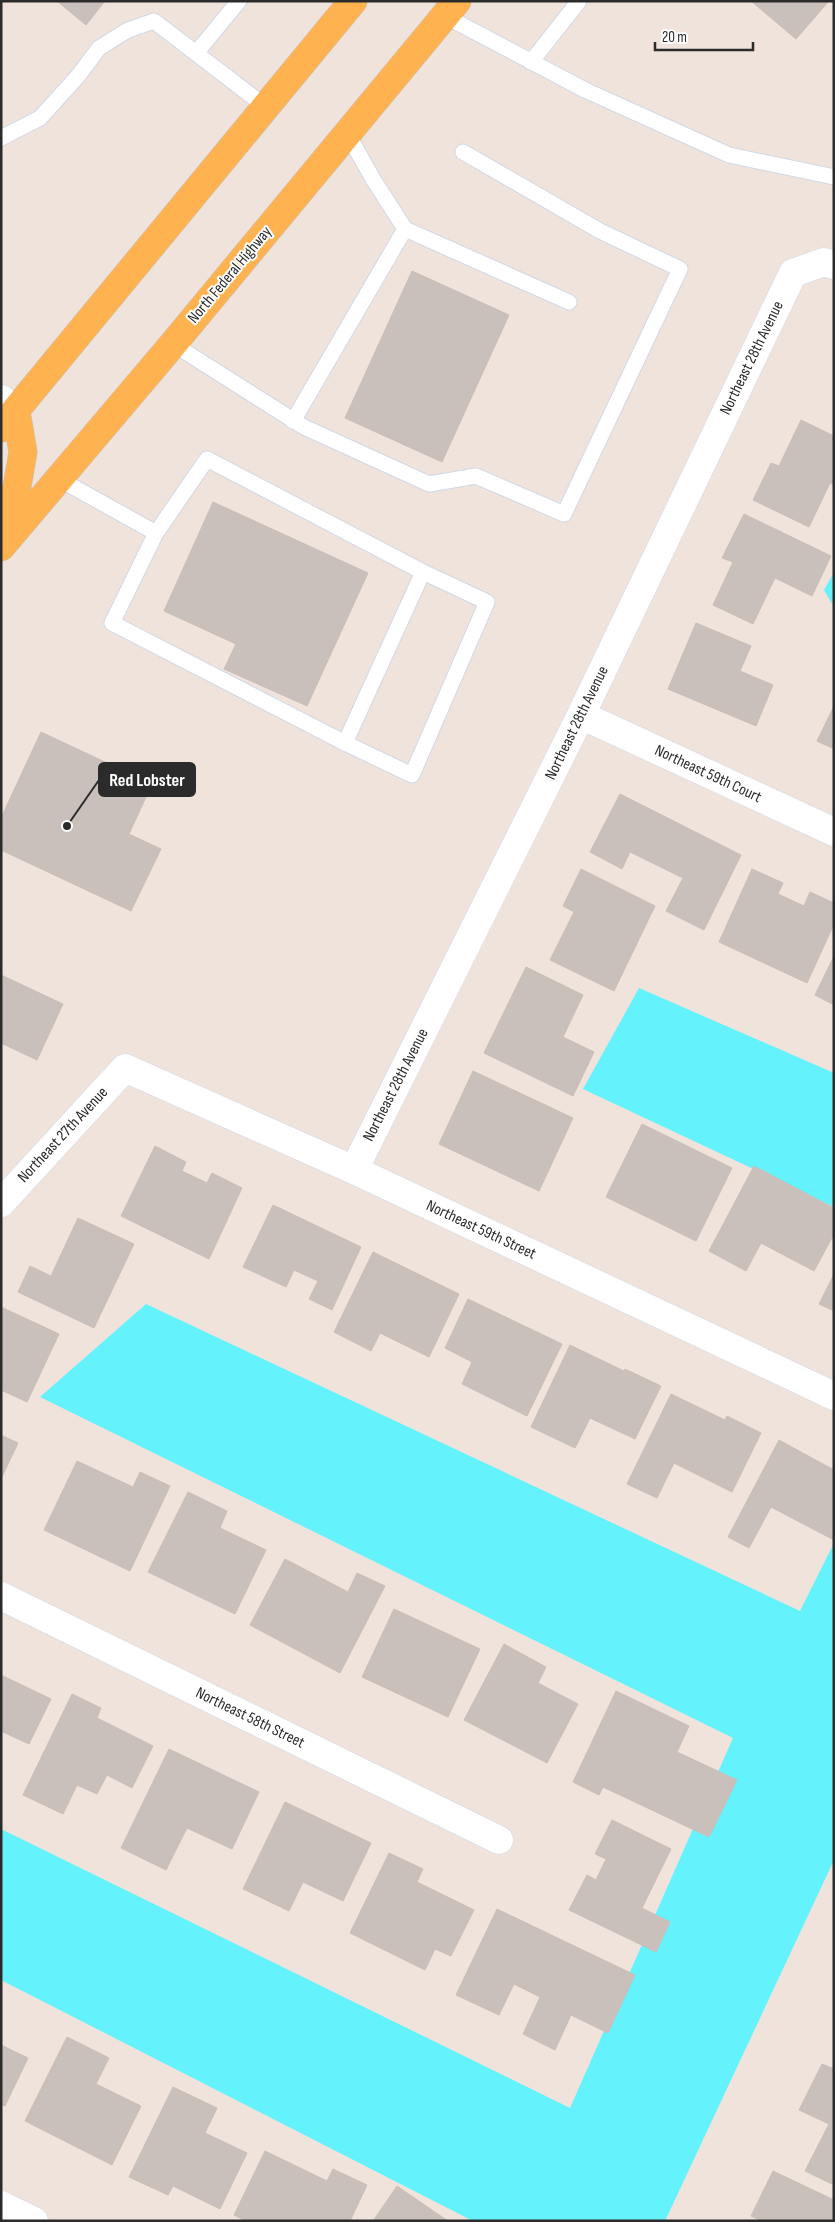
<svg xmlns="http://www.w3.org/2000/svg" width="835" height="2222" viewBox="0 0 835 2222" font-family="'Sofia Sans Condensed',sans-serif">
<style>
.water{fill:#64f3fc}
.building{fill:#cac0bb;stroke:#cabeb5}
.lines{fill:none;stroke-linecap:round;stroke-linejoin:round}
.lane-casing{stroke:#d1d9e6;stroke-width:17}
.street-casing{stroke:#d1d9e6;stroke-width:29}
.primary-casing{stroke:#c4c4c4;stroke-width:29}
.lane{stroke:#fff;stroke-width:15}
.street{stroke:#fff;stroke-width:28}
.primary{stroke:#ffb250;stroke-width:28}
.labels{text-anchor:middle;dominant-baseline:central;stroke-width:4;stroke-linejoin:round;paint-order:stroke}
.street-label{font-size:16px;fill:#2b2b2b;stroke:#fff}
.leader{fill:none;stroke:#2b2b2b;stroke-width:2}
.callout-dot{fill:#2b2b2b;stroke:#fff;stroke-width:2}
.callout{fill:#2b2b2b;stroke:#2b2b2b;stroke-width:2}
.callout-label{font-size:18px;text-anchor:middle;font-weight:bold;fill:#fff}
</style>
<rect width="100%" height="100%" fill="#efe3dc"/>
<path class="water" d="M834,572V607L824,590Z
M639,988L834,1073V1207L583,1089Z
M146,1304L800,1611L834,1543V1860L665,2221H473L1,1980V1829L570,2108L733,1738L40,1397Z"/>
<path class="building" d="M57,1H105L86,25Z
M751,1H829L796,39Z
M412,271L509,315L442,462L345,418Z
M801,420L834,436V485L830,483L809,527L753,500L771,463L779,466Z
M213,502L368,573L307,706L224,669L236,644L164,611Z
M744,514L831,556L812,596L775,578L753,624L713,605L733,562L722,558Z
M696,623L751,646L740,671L773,685L756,726L668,689Z
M834,706V749L817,741Z
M41,732L152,784L129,834L161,849L131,911L1,850V818Z
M620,794L741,855L704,930L666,911L683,878L630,852L622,869L590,852Z
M581,869L655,906L614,991L550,960L574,912L563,906Z
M752,869L783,883L778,894L804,906L810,892L834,903V924L807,983L719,942Z
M834,956V1005L815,995Z
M526,967L583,995L563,1037L594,1052L573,1096L484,1053Z
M1,975L63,1004L37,1060L1,1043Z
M473,1071L573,1118L539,1191L439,1144Z
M642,1124L732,1168L696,1241L606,1197Z
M155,1146L186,1162L182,1171L207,1183L212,1173L242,1188L209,1259L121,1216Z
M754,1166L834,1208V1234L814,1271L761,1243L746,1271L709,1251Z
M273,1205L361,1247L332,1310L309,1299L318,1281L294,1270L286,1287L243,1267Z
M78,1218L134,1244L94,1328L18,1292L30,1266L51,1276Z
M373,1252L459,1294L429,1357L380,1333L371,1351L334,1332Z
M834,1274V1311L819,1304Z
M468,1299L562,1344L527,1416L462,1384L472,1362L445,1348Z
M1,1307L59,1334L27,1402L1,1390Z
M570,1345L624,1371L625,1369L661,1386L635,1439L590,1418L575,1448L531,1427Z
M671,1394L725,1420L727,1416L761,1433L732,1492L674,1463L657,1498L627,1484Z
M1,1435L18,1443L1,1479Z
M779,1440L834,1470V1540L771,1507L749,1548L728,1537Z
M77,1461L133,1487L140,1472L170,1486L130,1571L44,1530Z
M188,1492L227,1511L220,1528L266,1550L235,1614L148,1572Z
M285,1559L348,1592L357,1573L385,1586L340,1673L250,1625Z
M394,1609L480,1649L448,1717L362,1677Z
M504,1644L546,1667L538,1683L578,1704L547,1763L464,1720Z
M1,1675L51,1699L29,1744L1,1731Z
M616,1691L689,1726L677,1752L737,1780L709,1837L603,1787L599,1795L573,1782Z
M72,1694L101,1708L97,1718L153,1746L132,1788L107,1775L97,1794L77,1785L63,1814L23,1795Z
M169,1749L259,1792L232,1849L187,1828L166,1870L121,1848Z
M285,1802L371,1843L343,1901L303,1882L289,1911L243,1889Z
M612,1820L671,1849L642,1908L670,1922L656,1952L569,1910L587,1875L596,1880L606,1859L595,1854Z
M389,1853L423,1869L417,1882L474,1910L451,1956L435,1949L425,1970L350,1933Z
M497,1909L635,1975L608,2033L571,2015L555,2050L523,2034L540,1997L514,1984L499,2015L456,1995Z
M67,2037L109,2058L96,2084L141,2106L112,2165L25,2121Z
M1,2045L28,2058L5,2106L1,2104Z
M822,2064L834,2069V2185L805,2171L829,2124L799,2110Z
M173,2087L217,2108L205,2133L247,2153L220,2209L173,2186L168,2195L129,2177Z
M265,2151L327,2181L333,2169L367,2185L350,2221H246L234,2215Z
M773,2171L834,2200V2221H762L751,2216Z
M397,2186L448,2221H373Z"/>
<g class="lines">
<defs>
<path id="lane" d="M445,16L585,90L729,155L834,177
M196,53L239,1
M531,62L579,1
M347,133L373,179L405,229L569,302
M1,138L40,118L78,76L99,48L128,30L154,21L266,107
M173,344L304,427L429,484L476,476L564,514L680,269L600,231L463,152
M293,421L405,229
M207,459L423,572L345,743L112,623L156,533Z
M59,479L156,533
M345,743L412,775L487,602L423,572"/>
<path id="street" d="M1,399L16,411
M581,715L834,832
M354,1170L581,715L793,273L824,262L834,265
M1,1203L125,1068L354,1170L834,1396
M1,1596L499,1840
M1,2205L34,2221"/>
<path id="primary" d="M1,428L353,1
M1,531L17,487L23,452L16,411
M1,547L173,344L457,1"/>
</defs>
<use href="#lane" class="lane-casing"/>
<use href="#street" class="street-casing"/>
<use href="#primary" class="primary-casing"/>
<use href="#lane" class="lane"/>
<use href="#street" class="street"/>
<use href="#primary" class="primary"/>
</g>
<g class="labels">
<g class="street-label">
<text transform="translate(230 275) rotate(-50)">North Federal Highway</text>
<text transform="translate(752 358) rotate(-64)">Northeast 28th Avenue</text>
<text transform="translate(577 723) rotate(-64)">Northeast 28th Avenue</text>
<text transform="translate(708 774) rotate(25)">Northeast 59th Court</text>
<text transform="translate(396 1085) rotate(-63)">Northeast 28th Avenue</text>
<text transform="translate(63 1135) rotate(-47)">Northeast 27th Avenue</text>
<text transform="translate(481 1230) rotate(25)">Northeast 59th Street</text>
<text transform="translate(250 1718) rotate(26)">Northeast 58th Street</text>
</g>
</g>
<path class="leader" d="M67 826L99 780"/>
<circle class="callout-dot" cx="67" cy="826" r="5"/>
<rect class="callout" x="99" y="763" width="96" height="33" rx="5"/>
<g class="callout-label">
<text x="147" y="786">Red Lobster</text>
</g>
<rect width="835" height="2222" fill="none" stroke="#2b2b2b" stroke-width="5"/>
<path d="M655 42v8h98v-8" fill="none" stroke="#2b2b2b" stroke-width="2.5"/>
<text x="662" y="42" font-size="15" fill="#2b2b2b" stroke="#ffffff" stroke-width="4" paint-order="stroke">20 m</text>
</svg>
